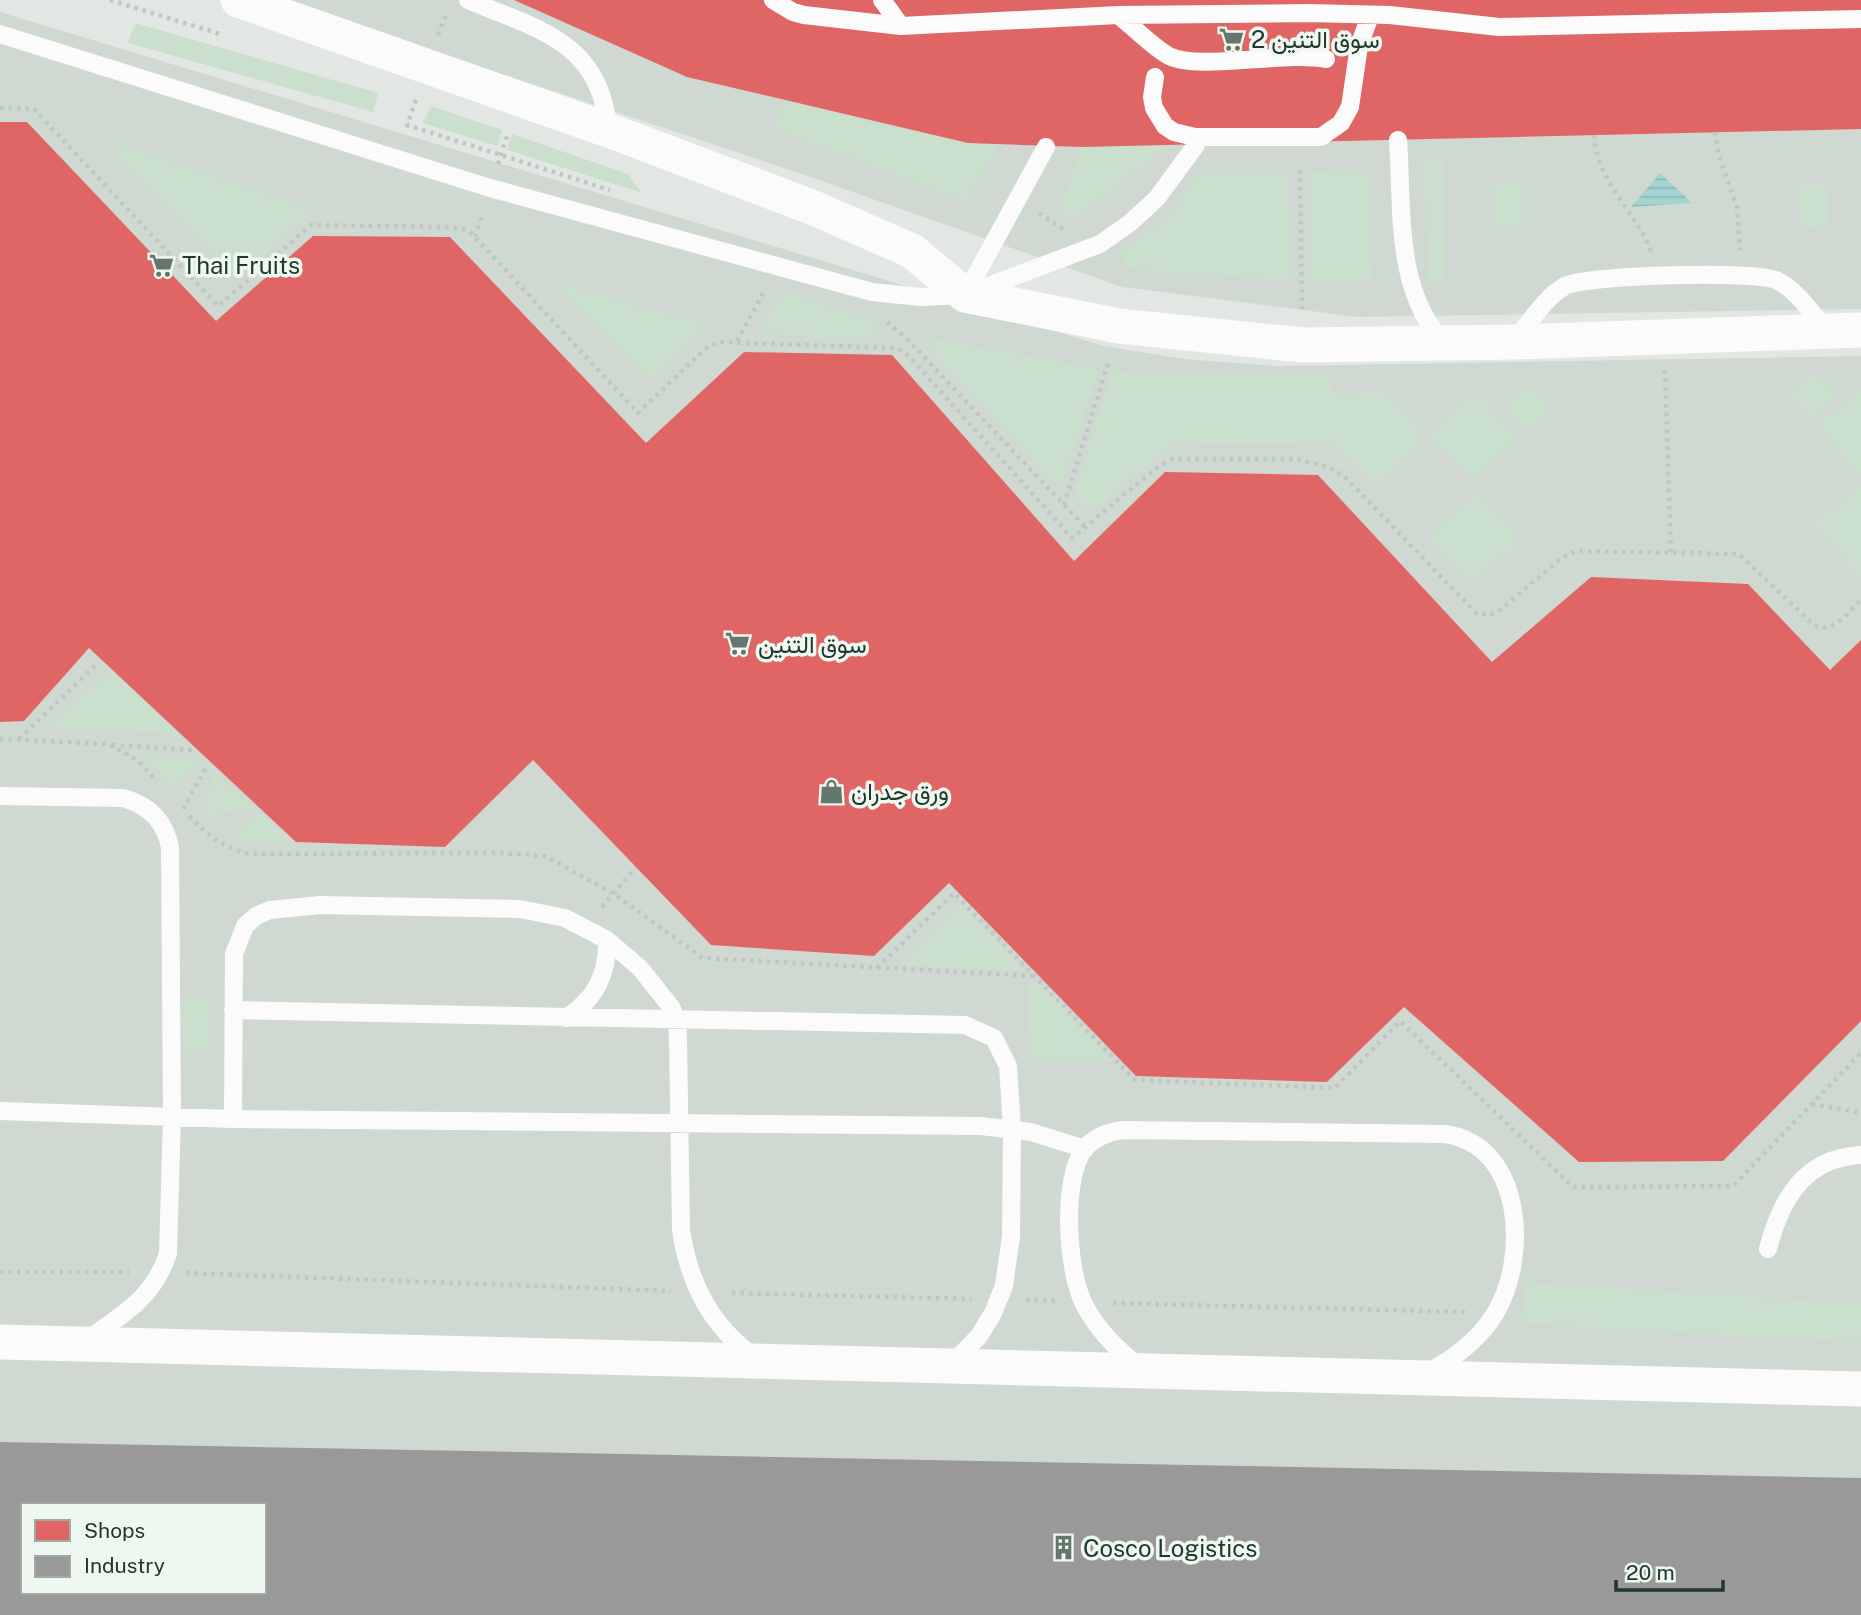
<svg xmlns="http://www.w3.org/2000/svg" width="1861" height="1615" viewBox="0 0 1861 1615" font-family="'Public Sans',Vazirmatn,sans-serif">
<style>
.built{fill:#d0d8d2;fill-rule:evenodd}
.garden{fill:#cbe0cc}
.water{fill:url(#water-rules)}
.shops{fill:#e06666}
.industry{fill:#999;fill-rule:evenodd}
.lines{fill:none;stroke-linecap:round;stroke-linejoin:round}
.path{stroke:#c0c7c3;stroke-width:4.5;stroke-dasharray:3.5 5;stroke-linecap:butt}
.lane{stroke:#fbfbfb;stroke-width:18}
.street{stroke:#fbfbfb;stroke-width:35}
.labels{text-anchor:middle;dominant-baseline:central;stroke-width:7;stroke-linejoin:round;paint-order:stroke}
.poi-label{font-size:24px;fill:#21392d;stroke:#eff7f1;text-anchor:start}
</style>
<defs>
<pattern id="water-rules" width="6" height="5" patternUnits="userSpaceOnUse" patternTransform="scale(1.75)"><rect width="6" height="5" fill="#a4d4cf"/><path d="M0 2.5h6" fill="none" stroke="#8db7b2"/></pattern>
</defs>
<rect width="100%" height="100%" fill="#e2e7e3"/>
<path class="built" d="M280,0H1861V309L1358,317L1122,287L799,173Z
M0,12L1104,346L1185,359L1276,366L1861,356V1615H0ZM23,1505H264V1592H23Z"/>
<path class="garden" d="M135,23L378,93L373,112L128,43Z
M788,101L911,132L998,146L964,200L773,128Z
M431,106L502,130L497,146L423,123Z
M512,134L628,174L642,193L507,150Z
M1168,145L1071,220L1062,208L1082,147Z
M121,146L313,210L238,280L115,154Z
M1425,160H1443L1445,281L1428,282Z
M1369,170L1371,280L1313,282L1311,172Z
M1286,173L1290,280L1127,268L1121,253L1170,217L1197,176Z
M1520,182L1521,225H1495L1494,183Z
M1827,185L1828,227L1802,228L1800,186Z
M554,283L707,326L652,380Z
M786,293L881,324L874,338L757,333Z
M920,337L1099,369L1060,489Z
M1113,369L1143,377L1172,373L1329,375L1333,396L1381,393L1424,437L1376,482L1337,445L1174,443L1090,511L1074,495Z
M1815,373L1836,396L1812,417L1791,394Z
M1528,384L1551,407L1528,429L1505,406Z
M1861,388V474L1818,426Z
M1475,392L1517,436L1472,479L1430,436Z
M1861,485V574L1860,576L1815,525Z
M1476,495L1519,540L1473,583L1430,537Z
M113,671L177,733L47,728Z
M142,755L199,762L174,786Z
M213,773L252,808L206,815Z
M260,813L291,844L233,839Z
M961,906L1024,970L899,965Z
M1037,982L1113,1061H1030L1028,985Z
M207,999L209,1048L184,1049L182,1000Z
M1525,1283L1861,1304V1342L1522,1323Z"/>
<path class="water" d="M1660,173L1692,203L1631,207Z"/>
<path class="shops" d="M514,0H1861V129L1082,147L968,143L687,77Z
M0,122H27L216,321L313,236L450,237L646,443L744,352L892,355L1074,561L1165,472L1318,475L1492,662L1591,577L1748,584L1830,670L1861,640V1021L1723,1161L1579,1162L1404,1007L1327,1082L1136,1076L949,883L874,956L711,945L533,760L445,847L296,842L89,648L24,721L0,722Z"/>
<path class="industry" d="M0,1442L1861,1478V1615H0ZM23,1505H264V1592H23Z"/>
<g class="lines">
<path class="path" d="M110,0L223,35
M438,35L446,14
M416,100L407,125L610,190
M0,108L34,109L218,306L311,225L451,227L467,230L475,237L638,413L705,349L718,342L896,348L909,356L1072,538L1159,466L1172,459H1298L1330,468L1345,477L1477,614H1492L1500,610L1563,557L1577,551L1739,554L1814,625C1833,635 1848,612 1861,600
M1715,132L1719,156L1737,207L1740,250
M1594,135C1597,183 1635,210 1651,251
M498,164L508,133
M1300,170L1302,309
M1039,213L1063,229
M475,237L483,213
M887,322L905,337L1085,527
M737,341L765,290
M1665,370L1671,552
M1064,505L1109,360
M0,739L109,744L138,761L157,781
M19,739L97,664
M112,745L192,750
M183,809L206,768
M189,816C209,836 223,848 251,854L503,853L545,856L614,894L703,958L1036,976
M602,907L636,867
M877,968L954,893L1135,1080L1335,1088L1400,1021L1573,1187L1733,1186L1861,1053
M1812,1104L1861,1113
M0,1272H129
M186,1273L671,1291
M732,1293L972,1299
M1026,1300L1056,1301
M1113,1303L1465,1312"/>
<path class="lane" d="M468,0C537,29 602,42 608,130
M773,0L793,12L804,15L901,26L1118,15L1308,13L1390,15L1499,27L1861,19
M882,0L901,26
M1118,15C1134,27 1151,46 1169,56C1199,71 1285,51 1326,59
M0,34L490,188L872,292L921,297L965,295L1100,244L1130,223L1157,198L1196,145
M1155,77L1152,97L1154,108L1165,126L1174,132L1195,137H1321L1341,123L1350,107L1359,46L1370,16
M1398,140C1403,209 1394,291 1445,344
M965,295L1046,147
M1514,341C1529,324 1545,297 1565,286C1585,275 1758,270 1778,281C1798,291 1813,315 1827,331
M0,796L123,798C150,806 164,820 170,847L172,1117L168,1253C155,1296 123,1315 88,1339
M233,1010L965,1025L994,1038L1008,1066L1012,1129L1011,1236L1004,1286L993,1313L979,1336L951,1365
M566,1018C595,999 608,975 607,940
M0,1111L233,1119L981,1126L1031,1132L1085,1149
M233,1119L234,954L245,926L256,916L270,910L320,905L520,909L565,918L607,940L640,968L671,1007L677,1020L678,1039L681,1230C689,1283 710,1325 755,1358
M1768,1249C1781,1199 1804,1158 1861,1155
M1140,1367C1116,1349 1097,1330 1084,1304C1067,1272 1061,1177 1085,1148C1095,1137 1108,1132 1122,1130L1445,1134C1523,1145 1529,1255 1496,1312C1480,1339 1455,1358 1428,1372"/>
<path class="street" d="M238,0L608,130L814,208L912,251L965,295L1119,326L1303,345L1514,342L1861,330
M0,1342L1861,1389"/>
</g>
<defs>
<symbol id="supermarket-bare" viewBox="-9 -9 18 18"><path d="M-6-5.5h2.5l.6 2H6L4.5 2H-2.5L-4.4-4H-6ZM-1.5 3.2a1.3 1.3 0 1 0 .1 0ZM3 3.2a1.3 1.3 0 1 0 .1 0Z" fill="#65766d" stroke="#eff7f1" stroke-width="2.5" paint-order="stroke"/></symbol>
<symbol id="shop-bare" viewBox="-9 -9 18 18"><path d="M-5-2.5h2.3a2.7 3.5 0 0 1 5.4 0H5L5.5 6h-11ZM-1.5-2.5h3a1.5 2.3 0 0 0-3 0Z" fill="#65766d" stroke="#eff7f1" stroke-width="2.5" paint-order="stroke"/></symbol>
<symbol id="building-bare" viewBox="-9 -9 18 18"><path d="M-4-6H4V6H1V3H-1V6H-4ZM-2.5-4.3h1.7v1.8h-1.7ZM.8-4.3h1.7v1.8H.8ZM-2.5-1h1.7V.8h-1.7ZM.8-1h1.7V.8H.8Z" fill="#65766d" stroke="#eff7f1" stroke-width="2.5" paint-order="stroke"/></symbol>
</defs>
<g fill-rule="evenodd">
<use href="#supermarket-bare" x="1214" y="22" width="35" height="35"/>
<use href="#supermarket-bare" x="144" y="248" width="35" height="35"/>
<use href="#supermarket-bare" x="720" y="626" width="35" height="35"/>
<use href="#shop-bare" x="814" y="774" width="35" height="35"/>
<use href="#building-bare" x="1046" y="1530" width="35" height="35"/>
</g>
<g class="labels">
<g class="poi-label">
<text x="1251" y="39">سوق التنين 2</text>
<text x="182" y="265">Thai Fruits</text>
<text x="758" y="644">سوق التنين</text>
<text x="851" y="791">ورق جدران</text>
<text x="1083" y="1548">Cosco Logistics</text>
</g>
</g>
<rect x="21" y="1503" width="245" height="91" fill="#eff7f1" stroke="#9daba3" stroke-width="2"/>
<rect x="35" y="1520" width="35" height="21" fill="#e06666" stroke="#9daba3" stroke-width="2"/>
<text x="84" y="1538" font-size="21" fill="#21392d">Shops</text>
<rect x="35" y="1556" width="35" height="21" fill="#999999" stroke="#9daba3" stroke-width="2"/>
<text x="84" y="1573" font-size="21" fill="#21392d">Industry</text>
<path d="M1616 1580v10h107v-10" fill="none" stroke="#21392d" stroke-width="3.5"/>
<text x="1626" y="1580" font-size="21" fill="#21392d" stroke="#eff7f1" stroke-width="5" paint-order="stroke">20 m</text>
</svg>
